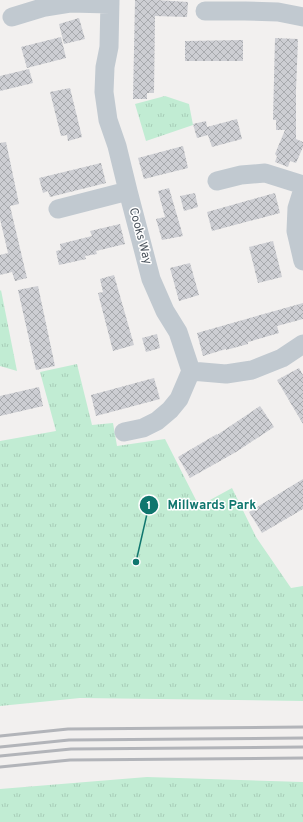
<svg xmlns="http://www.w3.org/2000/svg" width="303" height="822" viewBox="0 0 303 822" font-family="Overpass,sans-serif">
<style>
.grass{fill:url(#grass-tufts)}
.building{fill:url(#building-cross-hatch)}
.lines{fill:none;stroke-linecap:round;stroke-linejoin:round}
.street{stroke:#c1c9d0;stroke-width:19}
.rail{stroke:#b2b4b9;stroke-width:3}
.labels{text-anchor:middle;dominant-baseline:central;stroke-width:3;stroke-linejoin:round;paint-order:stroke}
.street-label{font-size:12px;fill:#49525b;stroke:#fff}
.leader{fill:none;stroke:#0f766e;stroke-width:1.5}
.callout-dot{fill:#0f766e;stroke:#fff;stroke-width:1.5}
.mark-label{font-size:12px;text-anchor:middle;font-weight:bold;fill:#fff}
.callout-label{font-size:13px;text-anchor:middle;font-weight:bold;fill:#0f766e;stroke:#fff;stroke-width:3;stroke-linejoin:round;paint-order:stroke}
</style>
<defs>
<pattern id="grass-tufts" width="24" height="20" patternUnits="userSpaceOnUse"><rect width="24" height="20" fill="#c1ecd3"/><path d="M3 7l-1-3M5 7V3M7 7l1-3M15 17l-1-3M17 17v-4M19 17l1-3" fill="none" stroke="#a7ccb7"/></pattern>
<pattern id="building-cross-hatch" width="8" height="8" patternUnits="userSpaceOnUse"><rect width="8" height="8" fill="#cdced3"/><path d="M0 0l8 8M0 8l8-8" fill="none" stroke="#a8aaae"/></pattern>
</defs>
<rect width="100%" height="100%" fill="#f2f0ef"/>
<path class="grass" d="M165,96L189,104L193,125L146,141L135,104Z
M1,290L17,371L0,366V291Z
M77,364L92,425L113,423L117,446L165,439L199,506L232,488L256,537L291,588L303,586V701L80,698L0,706V441L56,431L40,372Z
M147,777L303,782V822H0V789Z"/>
<path class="building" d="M135,0H156L188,2L187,17L155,16L154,93H147V99H133Z
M79,18L85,39L64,44L59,24Z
M61,37L66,58L27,68L21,47Z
M275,38L298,39L296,90V139L303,142V147L296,163L290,161L288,167L275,162L277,156L275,154L285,130H276V120H273Z
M243,40V61H185V41Z
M29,69L33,83L0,91V76Z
M70,88L82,137L68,141L67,135L61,136L50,92Z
M237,119L242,139L212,147L208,135L197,138L193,124L206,121L207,127Z
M6,142L19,204L10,206L27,278L15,281L12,272L0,275V255L8,253L0,219V143Z
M183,146L188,168L144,179L138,158Z
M101,163L106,183L50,197L48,191L43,193L39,178Z
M169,188L183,236L162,240L156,219L165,217L158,191Z
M195,193L198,207L184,211L180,196Z
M275,193L280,213L212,231L207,212Z
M120,224L125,244L96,251L97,254L85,256L86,259L59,265L56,251L61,250L60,244L92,236L90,231Z
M273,241L282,277L258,283L249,247Z
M190,263L199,295L179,301L170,268Z
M114,275L134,345L113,351L98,293L103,292L100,279Z
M38,286L55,366L36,370L18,290Z
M303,303V319L277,326L279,333L248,342V344L226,350V349L203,356L197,333Z
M157,334L160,348L146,352L142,338Z
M299,368L303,375V424L277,380Z
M154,378L160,399L96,416L91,395Z
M39,387L43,406L0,416V396Z
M260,406L274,427L236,452L190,478L178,457L217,434V435Z
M303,479V509L262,533L249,512Z"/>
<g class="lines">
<path class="street" d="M110,0L109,47L105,67L104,92L108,120L117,146L128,191L151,279L165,311L178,332L191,371L179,399L170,410L157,421L143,428L124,432
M205,11H245L278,12L303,17
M12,17L45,7L70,3L110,4
M217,181L241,175L265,173L303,185
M303,189L297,208L296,231L303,261
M58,209L128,191
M191,371L226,374L252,370L282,358L303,344"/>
<path class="rail" d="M0,736L68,729L303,727
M0,747L69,740L303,738
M0,756L71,749L303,747
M0,767L70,760L303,758"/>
</g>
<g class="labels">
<g class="street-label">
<text transform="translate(140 236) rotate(75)">Cooks Way</text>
</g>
</g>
<path class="leader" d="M136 562L149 505"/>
<g class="callout-dot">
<circle cx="136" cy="562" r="4"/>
<circle cx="149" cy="505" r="10"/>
</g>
<g class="mark-label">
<text x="149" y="509">1</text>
</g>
<g class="callout-label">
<text x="212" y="509">Millwards Park</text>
</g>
</svg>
